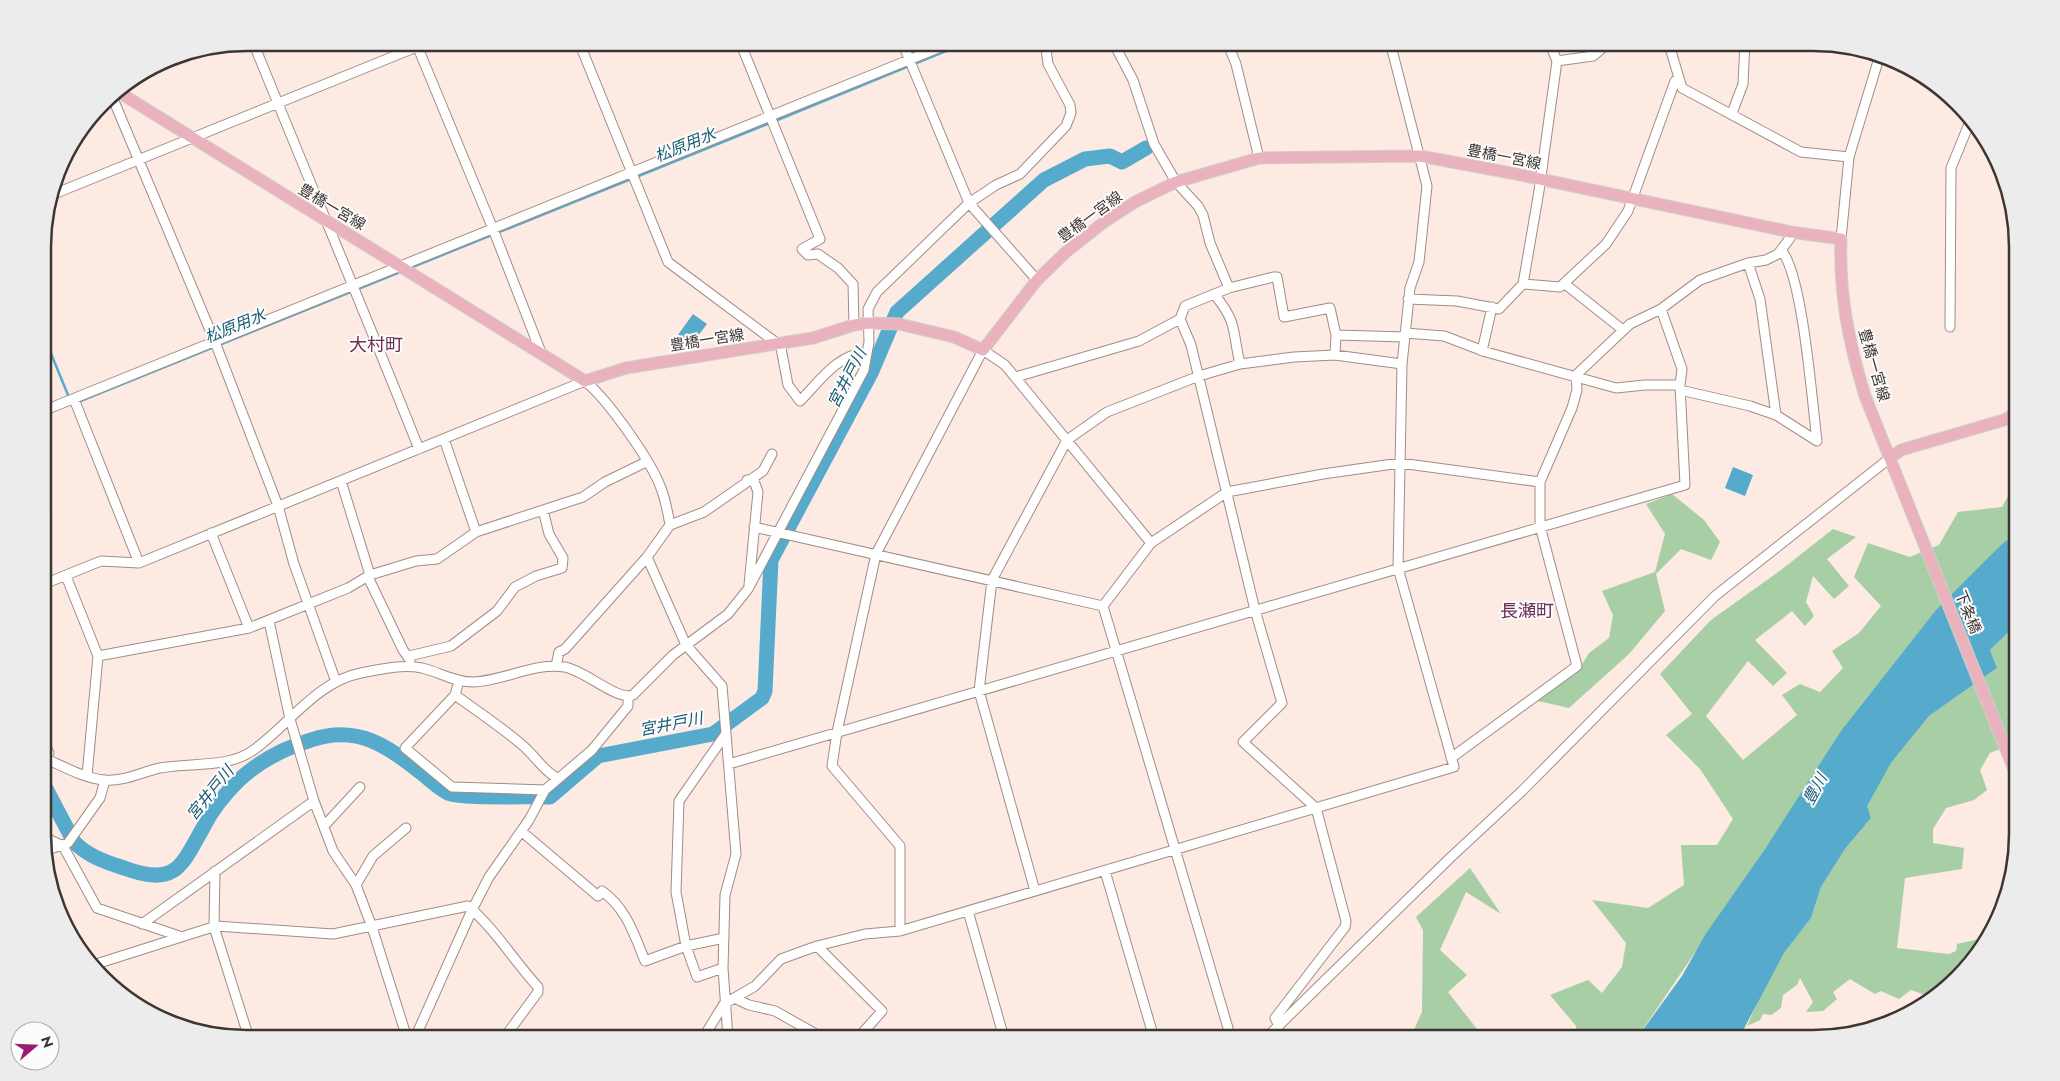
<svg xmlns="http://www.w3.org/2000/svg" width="2060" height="1081" viewBox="0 0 2060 1081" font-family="Jost,'Noto Sans JP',sans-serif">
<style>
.green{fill:#a7cea4}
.water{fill:#56abcc}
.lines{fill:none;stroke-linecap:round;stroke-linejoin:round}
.stream{stroke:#56abcc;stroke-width:2.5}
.river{stroke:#56abcc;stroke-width:15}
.minor-casing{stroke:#a28d85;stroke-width:11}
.major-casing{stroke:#d1cfce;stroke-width:13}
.minor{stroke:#fff;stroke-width:9}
.major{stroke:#e9b2bc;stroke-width:11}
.labels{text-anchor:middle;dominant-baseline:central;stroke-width:4;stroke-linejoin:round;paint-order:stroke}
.street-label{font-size:15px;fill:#3e3532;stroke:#fcfcfc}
.water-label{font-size:16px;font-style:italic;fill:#165b72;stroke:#fcfcfc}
.quarter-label{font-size:18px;fill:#6d2f55;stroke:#fcfcfc}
.rim{fill:none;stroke:#3e3532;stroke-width:2.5}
</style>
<rect width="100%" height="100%" fill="#fceae3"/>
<path class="green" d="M2017,479V533L2003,543L1971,577L1765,849L1637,1038H1575L1576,1026L1550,995L1588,980L1602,993L1622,967L1626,943L1592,900L1648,908L1684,885L1681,845H1717L1733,819L1700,769L1666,735L1692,714L1660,674L1711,620L1781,570L1833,529L1856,537L1827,559L1849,586L1834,599L1813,576L1806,602L1814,616L1805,626L1792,611L1755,640L1787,673L1773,686L1748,661L1706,716L1743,760L1797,715L1782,695L1800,684L1820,692L1843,668L1832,651L1859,633L1881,606L1854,577L1868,543L1910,557L1939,545L1958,512L2002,507Z
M1672,494L1704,520L1720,542L1711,560L1681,549L1656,574L1665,611L1629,654L1569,708L1538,701L1581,666L1589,653L1609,638L1613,615L1602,591L1655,572L1665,534L1646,504Z
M2017,624V745L2016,743L1990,753L1980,770L1987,790L1974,800L1946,808L1933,829V843L1964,848L1962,869L1905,878L1897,948L1949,954L1956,951L1957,944L1988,937L1967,969L1934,998L1911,990L1899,999L1881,991L1875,994L1850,979L1833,992L1837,999L1823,1011L1806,1012L1813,1002L1800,978L1797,985L1783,995L1781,1008L1771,1015L1763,1014L1760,1020L1747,1026L1766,983L1784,953L1811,918L1821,887L1845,849L1871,818L1866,806L1891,763L1929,716L1997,668L1990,650Z
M1470,868L1501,914L1466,892L1440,950L1467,975L1448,992L1484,1038H1410L1422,1012L1423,930L1416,917Z"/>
<path class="water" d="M693,314L707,324L688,349L675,339Z
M1733,467L1753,475L1745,496L1725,488Z
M2017,533V624L1990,650L1997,668L1929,716L1891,763L1867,806L1871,818L1845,849L1821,887L1811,918L1784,953L1739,1038H1637L1682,976L1705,935L1765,849L1841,731L1936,610L2003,543Z"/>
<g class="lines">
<path class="stream" d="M914,64L968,42
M775,121L909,66
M636,177L770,123
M410,268L631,179
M358,289L400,272
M43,334L68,395
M219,345L353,291
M78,402L214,347"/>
<path class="river" d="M44,785L74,842C88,856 105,862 124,868C176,887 181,867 204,826C212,810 226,793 238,781C258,762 285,748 311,740C359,724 388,747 424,775C431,781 440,789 448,793C460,799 531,796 550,797L598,756L713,734L762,698L765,691L771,560L871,373L897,312L1044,180L1085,159L1110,156L1122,162L1146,148"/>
<defs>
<path id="minor" d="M253,42C308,178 365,313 419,449
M579,42L668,262L778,344
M740,42L820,239L802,249L808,255L818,254L838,268L853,284L854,325
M902,42L969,203L1037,280
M1113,42L1133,80L1154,144L1176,182L1198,206L1203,215L1210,243L1229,288
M1227,42L1236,64L1259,158
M1665,42L1671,51L1682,88L1801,152L1849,157
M416,43L493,229L542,355
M1557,61L1593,56L1610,42
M111,94L215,342L278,506L294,564L336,682
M1732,113L1743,84L1745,42
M54,194L429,42
M1841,239L1849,157L1879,58
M1748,263L1760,299L1776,415
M1523,284L1560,287L1606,244L1628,211L1675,81L1678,80
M1565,284L1623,330
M1214,294C1238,323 1232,330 1240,364
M1408,299L1457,301L1499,309L1523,284L1539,191L1557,61L1549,42
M1180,319L1191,345L1255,610L1282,703L1243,742L1316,808L1346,921L1345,927L1275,1018L1279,1026
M1950,327L1951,168L1971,119
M1405,333L1444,336L1486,352L1616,388L1645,385H1680
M1336,335L1405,337
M780,343L788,385L800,401C819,382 838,353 867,353
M1482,351L1492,307
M1016,377L1139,341L1180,319L1185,306L1229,288L1273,277H1277L1284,317L1330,308L1336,335L1335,355
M1680,390L1750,406L1776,415L1817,441C1812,401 1803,278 1782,251
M74,399L139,563
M43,411L953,42
M444,439L476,532
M747,480L754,481L758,492L749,585
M341,481L370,575
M754,527L1103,606
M211,533L249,628
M647,557L686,645L722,686L736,854L725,895L723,968L728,1038
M66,576L98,656L87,776
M368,577L403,650L410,660
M44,584L101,561L139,563L585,381C608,400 653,463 662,491C666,502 668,514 670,525
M269,621L290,719L314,801L333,851L356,885L372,927L407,1038
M98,656L249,628L348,588L370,575L416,561L437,559L476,532L583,497L605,482L646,462
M409,656L451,646L497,611L515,587L536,576L562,568L563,558L549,534L543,510
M556,666L559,652L565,649L647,557L670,525L704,512L763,471L772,454
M459,681L455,695L405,748L452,787L545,790
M455,695C477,711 500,726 521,744C535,755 542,770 557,778
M44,741L49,753L47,759
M44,758C63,766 83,778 104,780C124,782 141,772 160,768C190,762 229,769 255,749C289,724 318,681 361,673C381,669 402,664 422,668C439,672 454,682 473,682C505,681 533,662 565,667C586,671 617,701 633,695L673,655L728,614L748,589L864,370L869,342L868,309L877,292L969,203L996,185L1020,174L1066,126L1071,113L1070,105L1048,64L1045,42
M1451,758L1577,666L1540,526V482L1572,408L1577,390L1576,375L1630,324L1661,309L1700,280L1748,263L1766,260L1778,254L1790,238L1791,232
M729,764L1685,485L1680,385L1682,369L1661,309
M325,825L360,787
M521,831L598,896L602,891C626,908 634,934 645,961L686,946L724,938
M44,837L63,846L97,908L182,937
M44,851L68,843L100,798L105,780
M215,871L214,927L249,1038
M1105,871L1154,1038
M356,885L373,856L406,828
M1035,891L979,691L992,580L1067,440L1107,412L1199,376L1240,364L1294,357L1335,355L1402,364
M968,911L1004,1038
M142,924L314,801
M900,931V846L832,766L837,732L876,554L983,350L1005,365L1151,543
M817,946L865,934L900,931L1454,767L1398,568L1402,364L1410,288L1419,262L1427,186L1390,42
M93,965L216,926L333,934L468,906C496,930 514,961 538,987V992L504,1038
M723,968L697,977L686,946L676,892L679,801L725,735
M734,998L749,1005L775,1011L823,1038
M1228,1028L1103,606L1151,543L1227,492L1323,474L1400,463L1540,482
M415,1038L472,910L489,877L529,820L545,790L592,750L628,706V697
M703,1038L724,1004L755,986L781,959L817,946L882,1011L858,1038
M1266,1038L1450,858L1522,791L1715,596L1890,458"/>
<path id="major" d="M117,91L585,381L626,368L813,338L854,325L868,323L899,324L954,337L983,350L1037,280L1066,252L1104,222L1135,202L1176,182L1259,158L1420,156L1511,173L1791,232L1841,239C1839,294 1849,344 1865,396L2017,777
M1890,458L1901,450L2004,420L2016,413"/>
</defs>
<use href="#minor" class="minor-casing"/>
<use href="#major" class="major-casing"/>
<use href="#minor" class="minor"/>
<use href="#major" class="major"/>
</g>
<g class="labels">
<g class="street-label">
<text transform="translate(1504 157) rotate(11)">豊橋一宮線</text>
<text transform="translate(332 207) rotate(31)">豊橋一宮線</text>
<text transform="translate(1090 217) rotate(-36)">豊橋一宮線</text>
<text transform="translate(707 340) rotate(-9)">豊橋一宮線</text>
<text transform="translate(1874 365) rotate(74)">豊橋一宮線</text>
<text transform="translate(1968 612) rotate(68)">下条橋</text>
</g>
<g class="water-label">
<text transform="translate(685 145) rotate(-22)">松原用水</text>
<text transform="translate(235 326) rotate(-22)">松原用水</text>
<text transform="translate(847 378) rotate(-63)">宮井戸川</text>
<text transform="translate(671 724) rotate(-11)">宮井戸川</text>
<text transform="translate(1815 789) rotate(-61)">豊川</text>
<text transform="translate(210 793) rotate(-51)">宮井戸川</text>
</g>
<g class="quarter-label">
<text x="376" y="345">大村町</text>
<text x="1527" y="611">長瀬町</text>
</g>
</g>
<path d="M0 0H2060V1081H0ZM247 51H1813A196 196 0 0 1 2009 247V834A196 196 0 0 1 1813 1030H247A196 196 0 0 1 51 834V247A196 196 0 0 1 247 51Z" fill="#edecec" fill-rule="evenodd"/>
<path class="rim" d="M247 51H1813A196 196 0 0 1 2009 247V834A196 196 0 0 1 1813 1030H247A196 196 0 0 1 51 834V247A196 196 0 0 1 247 51Z"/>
<g transform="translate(35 1046) rotate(71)"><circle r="24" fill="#fcfcfc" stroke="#b0acab"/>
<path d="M0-4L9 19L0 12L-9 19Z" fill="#9a1c73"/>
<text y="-8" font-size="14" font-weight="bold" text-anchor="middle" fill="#3e3532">N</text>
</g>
</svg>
